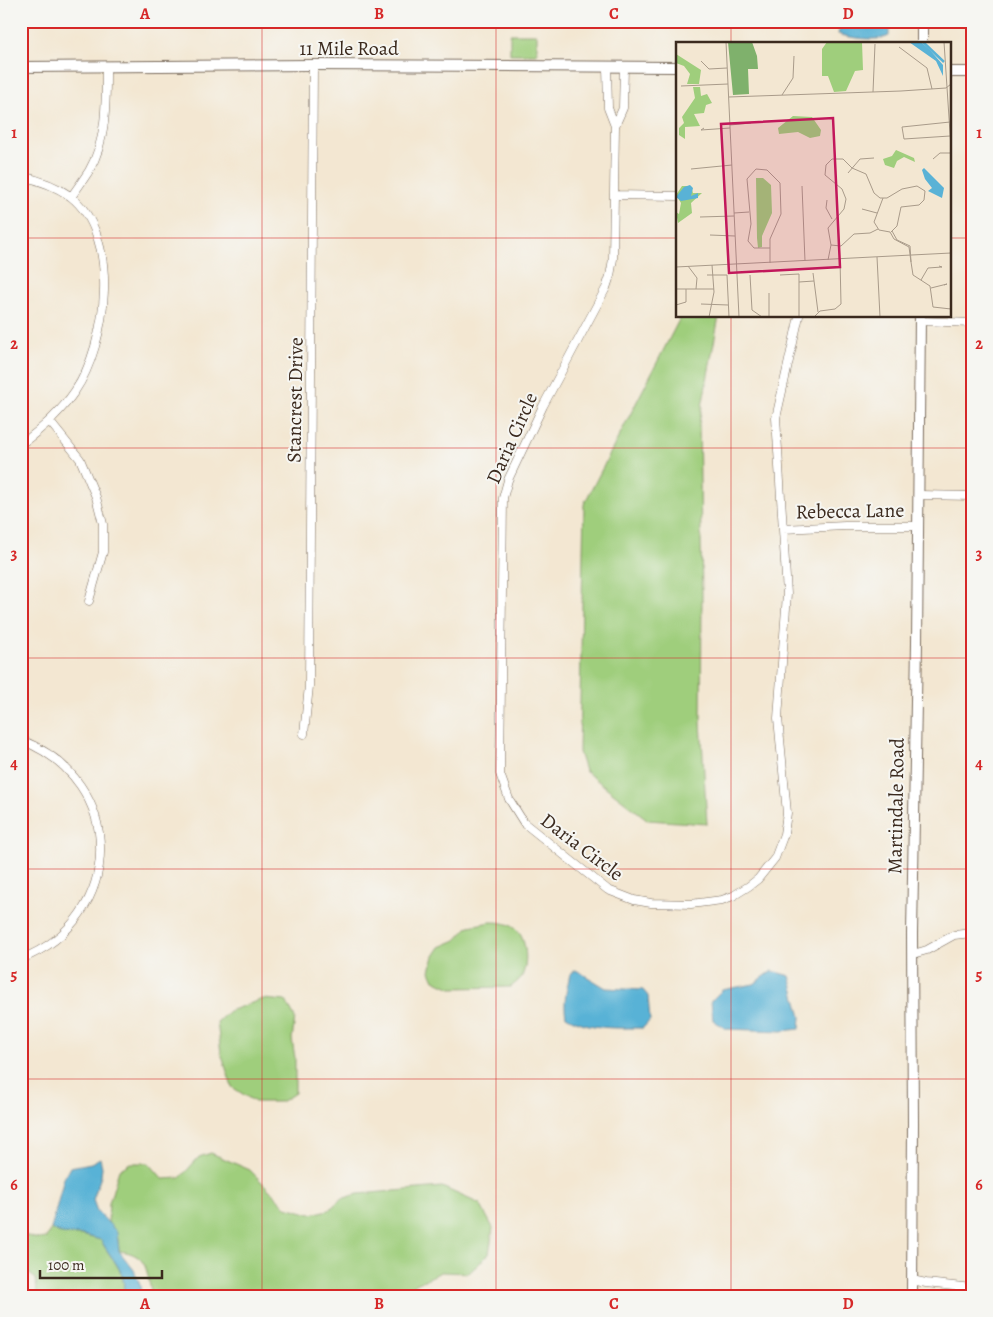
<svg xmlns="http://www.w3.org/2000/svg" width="993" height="1317" viewBox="0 0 993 1317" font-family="Alegreya,serif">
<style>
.green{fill:#9fce7c;stroke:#6d7c4d}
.water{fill:#59b2d6;stroke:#4a6e7a}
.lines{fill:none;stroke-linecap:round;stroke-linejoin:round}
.street-casing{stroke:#7b6c5d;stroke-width:9}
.secondary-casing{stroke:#7b6c5d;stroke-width:12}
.street{stroke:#fff;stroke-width:8}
.secondary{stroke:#fff;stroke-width:10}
.grid{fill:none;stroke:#d62828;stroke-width:1;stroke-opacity:0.55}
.labels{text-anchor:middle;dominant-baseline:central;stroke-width:4;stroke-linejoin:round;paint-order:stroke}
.street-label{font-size:20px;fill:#3b2a1e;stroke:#f6f6f2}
.inset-river{fill:none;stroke:#59b2d6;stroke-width:2.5}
.inset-road{fill:none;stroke:#a99b8a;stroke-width:1}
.view{fill:#c2185b;fill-opacity:0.15;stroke:#c2185b;stroke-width:2.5}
.inset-edge{fill:none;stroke:#3b2a1e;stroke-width:2.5}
.neatline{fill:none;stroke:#d62828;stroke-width:2}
.grid-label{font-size:16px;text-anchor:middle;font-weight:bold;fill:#d62828}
</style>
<rect width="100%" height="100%" fill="#f6f6f2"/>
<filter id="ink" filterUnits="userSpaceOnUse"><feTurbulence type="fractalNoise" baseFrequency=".02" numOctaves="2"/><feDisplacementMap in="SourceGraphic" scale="10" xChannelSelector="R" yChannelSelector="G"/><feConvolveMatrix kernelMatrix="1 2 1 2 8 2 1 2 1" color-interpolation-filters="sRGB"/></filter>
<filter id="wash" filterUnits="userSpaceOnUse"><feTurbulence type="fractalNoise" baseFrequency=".0096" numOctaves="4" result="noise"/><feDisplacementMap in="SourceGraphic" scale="20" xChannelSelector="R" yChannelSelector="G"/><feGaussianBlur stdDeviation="1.12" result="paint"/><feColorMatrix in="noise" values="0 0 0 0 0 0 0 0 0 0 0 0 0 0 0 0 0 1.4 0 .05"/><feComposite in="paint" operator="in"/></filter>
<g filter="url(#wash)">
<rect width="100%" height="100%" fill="#f3e7d2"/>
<path class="green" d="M510,34H537V54H510Z
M681,316H719L699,423L702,595L701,722L707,824L648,820L585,771L579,752L584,504Z
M491,922C500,922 510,923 517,930C527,941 528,963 522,976C520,980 514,984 511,987L451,988L434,980L430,971L434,956L440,947L456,940L469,926Z
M263,999L286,1001L295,1018L292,1039L295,1058V1093L281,1102H255L232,1087L221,1053L217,1022L229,1011Z
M211,1153L250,1170L286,1207L311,1214L329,1210L341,1199L358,1194L442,1187L480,1204L493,1228L489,1254L469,1273L441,1272L416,1284L402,1296H152C146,1271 149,1254 119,1251L118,1239L108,1224L109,1203L119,1170L130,1163H149L163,1179L180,1178L199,1157Z
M51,1229L63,1234L82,1235L101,1240C111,1261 128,1271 123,1296H37L36,1279L21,1267V1234L38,1239L46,1238Z"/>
<path class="water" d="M853,21H889V36C878,42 850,38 838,34L839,30Z
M576,970L606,988L643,990L648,996L650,1020L643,1028C617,1028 589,1030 566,1016C563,1002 567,988 570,974Z
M772,971L790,976L801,1017L800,1029L782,1031L726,1029L713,1020L711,1001L722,990L754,984Z
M100,1158L102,1167L101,1176L93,1200L97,1211L117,1232L119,1251L134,1270L140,1285L141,1296H123C128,1271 111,1260 101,1240L82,1235L63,1234L51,1229L64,1178L70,1167L91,1163Z"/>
</g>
<g filter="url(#ink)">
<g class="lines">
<defs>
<path id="street" d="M607,66L608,108L615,126L613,259L610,276L606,288L543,406L508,480L503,498L500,774L509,799L524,823L608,890L634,900L651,903L691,904L722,900L733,896L749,886L758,879L775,858L784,834L787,813L778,718L787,594L776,418L799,316
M615,126L623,108L624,67
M21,176C39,180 56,186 70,196C122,236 107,344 75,391C60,413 42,429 21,444
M614,195L677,196
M71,197C77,189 83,180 89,171C107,140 106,102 106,66
M920,321L972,323
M50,422L80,459L96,497L103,524V552L89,601
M919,495L972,496
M783,529L845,526H918
M304,734L309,686L313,65
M21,740C127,781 126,918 21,959
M913,954L927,950L954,935L972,933
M912,1280L926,1283L972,1288"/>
<path id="secondary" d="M922,44V21
M21,67L313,65L677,67
M949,72H972
M912,1296L913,1123L912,934L917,643L920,316"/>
</defs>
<use href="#street" class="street-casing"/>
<use href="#secondary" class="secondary-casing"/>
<use href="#street" class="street"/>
<use href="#secondary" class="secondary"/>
</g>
</g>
<path class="grid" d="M262,21V1296M496,21V1296M731,21V44M21,238H677M949,238H972M731,316V1296M21,448H972M21,658H972M21,869H972M21,1079H972"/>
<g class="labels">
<g class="street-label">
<text x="349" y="48">11 Mile Road</text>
<text transform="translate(295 400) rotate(-89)">Stancrest Drive</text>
<text transform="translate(512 438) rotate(-66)">Daria Circle</text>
<text transform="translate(850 511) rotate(-1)">Rebecca Lane</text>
<text transform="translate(896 806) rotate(-89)">Martindale Road</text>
<text transform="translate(582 847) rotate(37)">Daria Circle</text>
</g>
</g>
<g transform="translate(676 42)">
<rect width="275" height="275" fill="#f3e7d2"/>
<path d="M151,0H186L187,28L179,29L170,49L158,50L152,34H146V7ZM0,12L25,28L23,42H11L14,32L8,24L0,21ZM17,45H24L25,54L31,52L36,61L30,63L28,71L18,72L24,84L9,85V97L3,93V86L8,81L6,75L19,56ZM117,74L136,75L145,88L144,94L134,96L122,90L103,92L102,86ZM220,108L238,116L239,120L228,115L221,119L218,126L209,123L207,117L216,114ZM80,136H87L95,143L96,171L86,194V205L82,206L81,196ZM6,144H15L17,151H26L15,161L16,171L2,181L0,170L3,172L5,161L0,153Z" fill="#9fce7c"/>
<path d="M52,0H76L81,14L82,27H72L73,52L57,53Z" fill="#7fb16c"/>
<path d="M233,0H245L254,8L267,23V34L260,19ZM248,126L268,146L266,156L252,149L256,146L249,137L246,128ZM14,143L17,146L15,154L22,151V156L5,159L0,155L8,145Z" fill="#59b2d6"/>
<path class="inset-river" d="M247,0L268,20"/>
<path class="inset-road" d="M50,0L63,275M268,0L275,106M223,5L251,26L256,47M25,19L33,27L51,26M5,44L52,42M197,50L199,2M106,53L117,36L118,14M53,55L225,49L270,46L275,42M274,80L226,85L228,97L274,94M54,83L75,81M28,86L25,88L54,86M257,117L264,111H275M15,127L56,123M172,131L184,117L198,116M126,144L129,219M207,156L198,180L203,188L214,190M151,158L150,166L156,177M186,167L201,171M58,171L73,170M24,175L58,174M214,190L218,197L233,205L235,220L234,204L221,198L216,189M215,190L221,184L225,165L243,163L248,158M34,193L59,194M155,203L152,186L168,167L170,157L166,147L149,133L150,123L156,117H167L176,126L190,132L198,151L204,156H211L226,147L241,144L249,149L248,158M155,203L165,204L178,192L194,191L202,187M201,215L204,275M152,218L155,203M235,220L237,233L254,244L257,265L275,267M94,221V197L105,172L104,141L91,128L80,127L71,137L75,182L72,199L78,206H94M12,224L21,236L20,247M0,225L275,211M137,231L142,270M31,233H51L53,275M74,233L76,268L86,275M104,233L123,232V275M245,238L252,226L266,225L263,224M123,240L138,239M255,246L271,242L268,243M0,247H38M93,251V274M25,262L52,263M0,263L10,260V247M33,275L38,250L36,223M86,275H123M138,275L144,269L159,267L165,262L164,217"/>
<path class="view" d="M157,76L164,225L53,231L45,82Z"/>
<rect width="275" height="275" class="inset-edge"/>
</g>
<rect width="993" height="1317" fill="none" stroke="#f6f6f2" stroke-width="55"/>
<path d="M40 1270v8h122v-8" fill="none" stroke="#3b2a1e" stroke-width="2.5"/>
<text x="48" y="1270" font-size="15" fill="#3b2a1e" stroke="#f6f6f2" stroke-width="4" paint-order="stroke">100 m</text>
<rect x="28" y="28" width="938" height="1262" class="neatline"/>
<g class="grid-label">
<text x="145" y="19">A</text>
<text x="379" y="19">B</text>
<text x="614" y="19">C</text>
<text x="848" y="19">D</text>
<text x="14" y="138">1</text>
<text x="979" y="138">1</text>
<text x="14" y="349">2</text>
<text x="979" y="349">2</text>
<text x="14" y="559">3</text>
<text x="979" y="559">3</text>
<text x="14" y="769">4</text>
<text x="979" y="769">4</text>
<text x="14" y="980">5</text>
<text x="979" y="980">5</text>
<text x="14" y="1190">6</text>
<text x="979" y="1190">6</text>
<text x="145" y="1309">A</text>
<text x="379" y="1309">B</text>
<text x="614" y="1309">C</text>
<text x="848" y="1309">D</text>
</g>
</svg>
